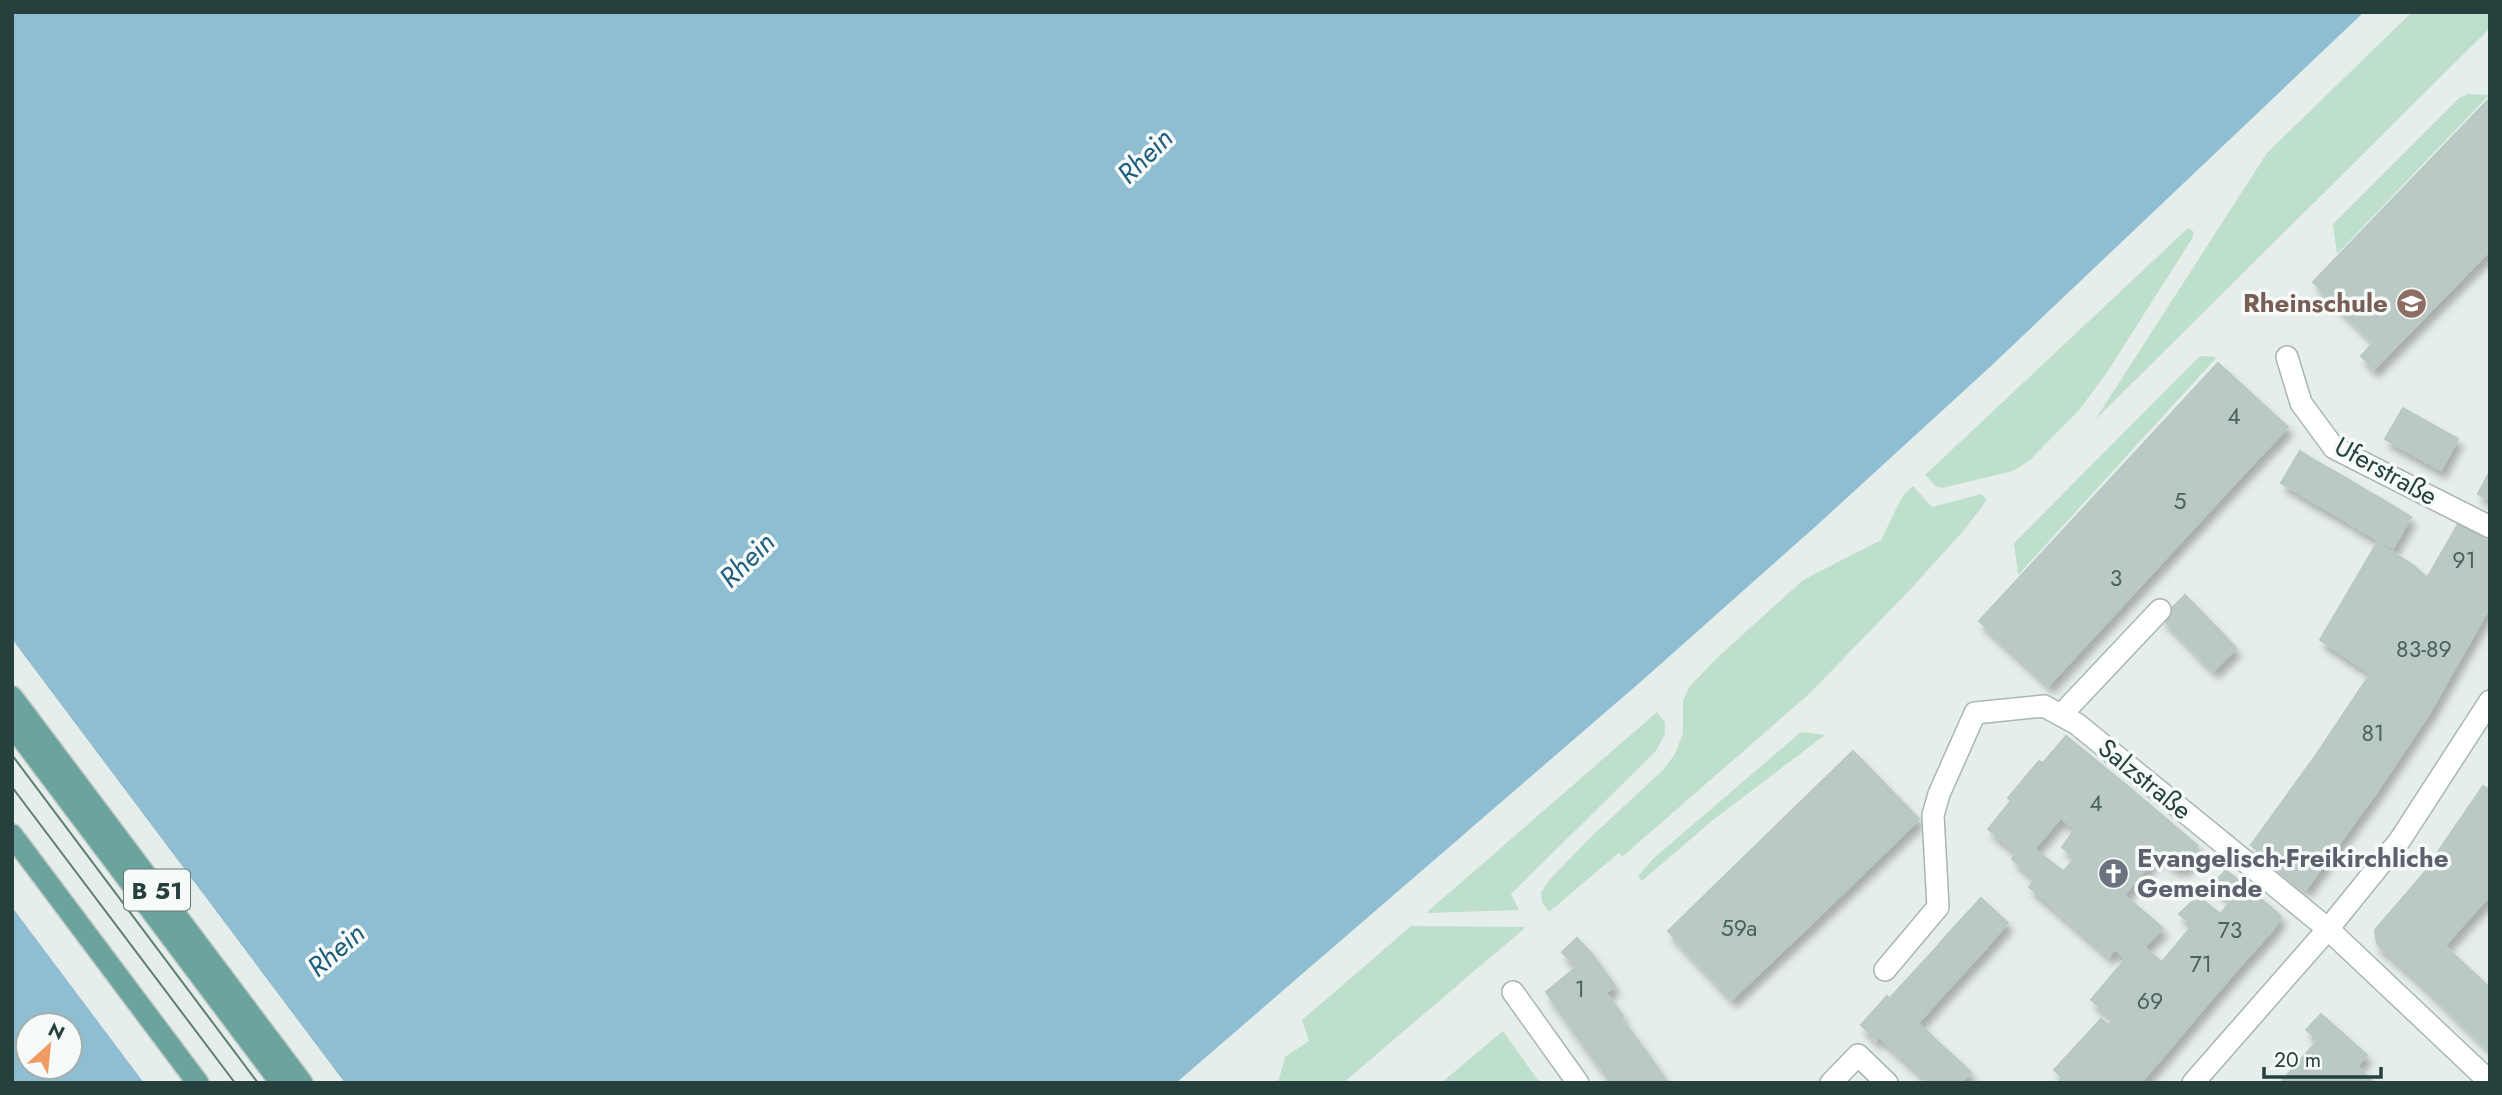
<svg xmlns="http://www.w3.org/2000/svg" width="2502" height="1095" viewBox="0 0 2502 1095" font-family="Jost,sans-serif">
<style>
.green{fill:#bfdfcd}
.water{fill:#8fbdd1;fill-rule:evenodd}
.pier{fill:#e6eeec}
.building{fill:#bbc9c5;stroke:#b8c8c4;stroke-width:2;filter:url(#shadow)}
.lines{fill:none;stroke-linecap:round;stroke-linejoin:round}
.minor-casing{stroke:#a8b6b4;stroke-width:24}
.major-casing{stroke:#c2cac9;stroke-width:24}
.minor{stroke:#fff;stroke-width:21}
.major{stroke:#6ba39d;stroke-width:21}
.tram{stroke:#5f7b78;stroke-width:2}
.labels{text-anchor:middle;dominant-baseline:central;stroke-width:7;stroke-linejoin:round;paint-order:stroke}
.number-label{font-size:23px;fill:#4a625f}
.shield{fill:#f6faf9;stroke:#647875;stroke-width:2}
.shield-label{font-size:24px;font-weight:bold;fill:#25403d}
.education-label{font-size:26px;font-weight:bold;fill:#785e54;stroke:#f6faf9;text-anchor:end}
.street-label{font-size:26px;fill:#25403d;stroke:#f6faf9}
.worship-label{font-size:26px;font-weight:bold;fill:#5b616d;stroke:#f6faf9;text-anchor:start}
.water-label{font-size:28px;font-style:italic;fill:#1f5e7c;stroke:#f6faf9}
</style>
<defs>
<filter id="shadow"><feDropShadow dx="4.5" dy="8" stdDeviation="3.5" flood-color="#0004"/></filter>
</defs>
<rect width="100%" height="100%" fill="#e6eeec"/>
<path class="green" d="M2412,12H2490V28L2095,420L2267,153Z
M2468,94L2489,95L2337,254L2333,224L2459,98Z
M2188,228L2193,231V237L2106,374L2079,410L2030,460L2013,471L1942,488L1936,486L1925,475Z
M2200,356L2217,357L2018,575L2014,543Z
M1913,486L1932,507L1981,494L1987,500L1965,529L1907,593L1809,694L1622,857L1619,853L1549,912L1542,902L1541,893L1550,879L1593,835L1663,770L1675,754L1683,733V700L1690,686L1717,658L1803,580L1881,540L1902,497Z
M1657,712L1665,722V734L1656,751L1511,894L1519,910L1426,913Z
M1801,732L1825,735L1713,820L1642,881L1638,876L1654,858Z
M1411,926L1526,927L1343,1083H1278L1285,1057L1309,1041L1302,1020Z
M1503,1031L1540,1083H1441Z"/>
<path class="water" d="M12,12H2364L1991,366L1815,527L1645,678L1176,1083H12ZM28,1025H70V1067H28Z"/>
<path class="pier" d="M12,639L345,1083H144L12,907Z"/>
<path class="building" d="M2490,98V222L2402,313L2386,297L2357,325L2313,282Z
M2490,222V250L2374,369L2361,356L2374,342L2357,325L2386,297L2402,313Z
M2218,363L2288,427L2249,468L2180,404Z
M2180,404L2249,468L2049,685L1979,621Z
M2403,408L2458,439L2441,470L2385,439Z
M2300,451L2316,461L2297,492L2281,483Z
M2316,461L2332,470L2313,502L2297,492Z
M2332,470L2348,479L2329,511L2313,502Z
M2490,471V500L2478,494Z
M2348,479L2364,489L2345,520L2329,511Z
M2364,489L2380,498L2361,530L2345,520Z
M2380,498L2395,507L2377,539L2361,530Z
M2395,507L2411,517L2393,548L2377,539Z
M2458,524L2490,542L2488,610L2427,578Z
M2377,543L2413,565L2427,578L2420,590L2421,598L2408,621L2402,617L2390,620L2375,645L2390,653L2386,659L2378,653L2375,659L2378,661L2372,674L2320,640Z
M2427,578L2488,610L2430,712L2372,674L2378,661L2375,659L2378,653L2386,659L2390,653L2375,645L2390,620L2402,617L2408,621L2421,598L2420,590Z
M2185,595L2198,608L2175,631L2162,618Z
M2198,608L2211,622L2188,644L2175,631Z
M2211,622L2224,635L2200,657L2188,644Z
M2224,635L2236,648L2214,670L2200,657Z
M2371,673L2430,712L2376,793L2316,755Z
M2066,736L2104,767L2034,849L2063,871L2060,876L2065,881L2047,902L2029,887L2035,879L2012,859L2017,853L1988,829L2011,801L2008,798L2039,761L2043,763Z
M1853,751L1919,819L1810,925L1743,858Z
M2316,755L2376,793L2306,889L2251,845Z
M2104,767L2131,789L2075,858L2062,847L2075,829L2060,817Z
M2483,786L2490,790V874L2446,840Z
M2131,789L2197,845L2198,852L2185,867H2174L2158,854L2124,895L2163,928L2144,947L2060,876Z
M2446,840L2490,874V895L2471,916L2424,873Z
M1743,858L1810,925L1732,999L1668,931Z
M2226,870L2280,915V920L2269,934L2212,885Z
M2424,873L2471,916L2416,978L2377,944L2375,930Z
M2065,881L2139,943L2126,959L2115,949L2109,956L2047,902Z
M2198,896L2220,914L2231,902L2269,934L2240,966L2179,914Z
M1981,898L2008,923L1997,935L1970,910Z
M1970,910L1997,935L1986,948L1958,923Z
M1958,923L1986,948L1975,960L1947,935Z
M2192,926L2240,966L2209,1002L2162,962Z
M1947,935L1975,960L1963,973L1936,948Z
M1577,938L1592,954L1576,967L1562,952Z
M2139,943L2209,1002L2161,1059L2091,1000Z
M2445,946L2490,988V1050L2416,978Z
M1936,948L1963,973L1952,985L1924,961Z
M1592,954L1615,986L1566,1020L1546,992Z
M1924,961L1952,985L1940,998L1913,973Z
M1913,973L1940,998L1929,1011L1901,986Z
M1901,986L1929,1011L1918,1023L1890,998Z
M1606,993L1623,1016L1584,1045L1566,1020Z
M1887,996L1903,1010L1876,1040L1861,1025Z
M1903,1010L1914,1020L1891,1047L1879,1037Z
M2321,1014L2367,1055L2357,1066L2374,1083H2280L2318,1040L2306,1030Z
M1621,1018L1639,1042L1602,1069L1584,1045Z
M2101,1019L2108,1025L2114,1019L2161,1059L2140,1083H2057L2062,1078L2054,1070Z
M1914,1020L1926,1030L1902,1057L1891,1047Z
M1926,1030L1937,1041L1913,1067L1902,1057Z
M1937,1041L1948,1051L1925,1077L1913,1067Z
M1639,1042L1657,1067L1635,1083H1611L1602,1069Z
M1948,1051L1960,1062L1940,1083H1931L1925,1077Z
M1960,1062L1971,1072L1961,1083H1940Z
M1657,1067L1668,1083H1635Z"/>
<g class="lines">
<defs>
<path id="minor" d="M2287,357L2301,403L2334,448L2490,527
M2061,715L2160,610
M1885,970L1938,907L1933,815L1939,794L1975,713L2044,706L2077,724L2328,929L2490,1082
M1513,992L1578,1083
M1831,1083L1858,1055L1887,1083
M2193,1083L2328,929L2400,840L2490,701"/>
<path id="major" d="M12,697L302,1083
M12,725L281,1083
M12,835L198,1083"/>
</defs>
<use href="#minor" class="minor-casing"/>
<use href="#major" class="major-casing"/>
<use href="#minor" class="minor"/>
<use href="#major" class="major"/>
<path class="tram" d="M12,755L258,1083
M12,787L235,1083"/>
</g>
<defs>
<symbol id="school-disc" viewBox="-11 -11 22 22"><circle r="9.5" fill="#8d6e63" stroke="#f6faf9"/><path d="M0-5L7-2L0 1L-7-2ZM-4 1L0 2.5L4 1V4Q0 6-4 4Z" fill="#fff"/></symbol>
<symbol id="church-disc" viewBox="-11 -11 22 22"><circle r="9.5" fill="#6b7280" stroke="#f6faf9"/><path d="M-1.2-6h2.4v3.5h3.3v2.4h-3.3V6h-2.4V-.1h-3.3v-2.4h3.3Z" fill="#fff"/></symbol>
</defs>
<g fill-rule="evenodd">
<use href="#school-disc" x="2394" y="286" width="35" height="35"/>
<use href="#church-disc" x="2096" y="856" width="35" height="35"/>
</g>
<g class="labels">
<g class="number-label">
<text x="2234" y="416">4</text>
<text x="2180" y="501">5</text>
<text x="2464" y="560">91</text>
<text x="2116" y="578">3</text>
<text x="2424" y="649">83-89</text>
<text x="2373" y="733">81</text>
<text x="2096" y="803">4</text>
<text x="1739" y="928">59a</text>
<text x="2230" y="930">73</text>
<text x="2201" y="964">71</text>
<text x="1580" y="989">1</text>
<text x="2150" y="1001">69</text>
</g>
<rect class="shield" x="124" y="869.5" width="66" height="41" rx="5"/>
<g class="shield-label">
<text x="157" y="890">B 51</text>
</g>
<g class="education-label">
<text x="2388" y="303">Rheinschule</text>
</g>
<g class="street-label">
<text transform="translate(2386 471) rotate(29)">Uferstraße</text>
<text transform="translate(2145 779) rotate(39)">Salzstraße</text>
</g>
<g class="worship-label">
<text x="2137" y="858">Evangelisch-Freikirchliche<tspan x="2137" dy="30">Gemeinde</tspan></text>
</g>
<g class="water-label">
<text transform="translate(1145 156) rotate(-45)">Rhein</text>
<text transform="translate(747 560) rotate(-45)">Rhein</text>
<text transform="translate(336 950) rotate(-41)">Rhein</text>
</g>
</g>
<rect width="2502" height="1095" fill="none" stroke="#25403d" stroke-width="28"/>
<g transform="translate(49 1046) rotate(27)"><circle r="33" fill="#f6faf9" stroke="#a2b0ae" stroke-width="2"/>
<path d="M0-5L12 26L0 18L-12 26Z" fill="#ef9b63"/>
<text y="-10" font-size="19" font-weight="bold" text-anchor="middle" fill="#25403d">N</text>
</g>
<path d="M2264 1067v10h117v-10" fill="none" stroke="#25403d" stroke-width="3.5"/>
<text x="2274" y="1067" font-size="21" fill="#25403d" stroke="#f6faf9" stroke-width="5" paint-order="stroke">20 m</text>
</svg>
